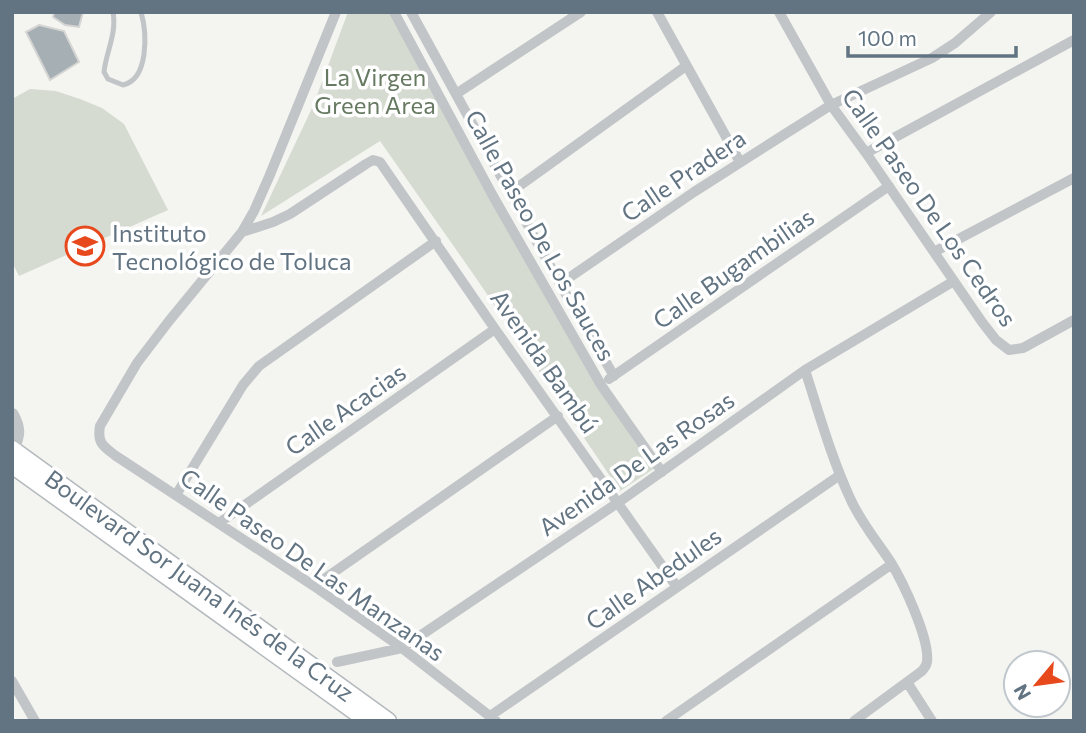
<svg xmlns="http://www.w3.org/2000/svg" width="1086" height="733" viewBox="0 0 1086 733" font-family="Commissioner,sans-serif">
<style>
.green{fill:#d5dbd1}
.building{fill:#a6afb4;stroke:#d5d5d3;stroke-width:2}
.lines{fill:none;stroke-linecap:round;stroke-linejoin:round}
.secondary-casing{stroke:#b3b9bd;stroke-width:19}
.service{stroke:#c1c5c8;stroke-width:5}
.minor{stroke:#c1c5c8;stroke-width:10}
.tertiary{stroke:#c1c5c8;stroke-width:14}
.secondary{stroke:#fff;stroke-width:16}
.labels{text-anchor:middle;dominant-baseline:central;stroke-width:7;stroke-linejoin:round;paint-order:stroke}
.park-label{font-size:24px;fill:#667961;stroke:#fff}
.street-label{font-size:24px;fill:#627482;stroke:#fff}
.poi-label{font-size:24px;fill:#627482;stroke:#fff;text-anchor:start}
</style>
<rect width="100%" height="100%" fill="#f4f4f0"/>
<path class="green" d="M348,12H391L655,468L620,491L476,278L380,141L261,216L313,106Z
M30,89L56,91L80,99L102,108L124,124L168,210L19,276L12,262V99Z"/>
<path class="building" d="M54,12H83L79,27L65,25L53,17Z
M39,25L64,31L79,62L50,80L26,32Z"/>
<g class="lines">
<defs>
<path id="secondary" d="M12,449L388,721
M12,465L368,721"/>
</defs>
<use href="#secondary" class="secondary-casing"/>
<path class="service" d="M113,12C117,34 106,52 104,72L108,79L123,85C149,79 147,33 141,12"/>
<path class="minor" d="M336,12L269,177L254,211L242,232L169,321L137,363L100,426C97,443 103,446 116,456L314,586L402,648L496,721
M394,12L493,196L601,385L662,472
M411,12L560,284L614,376
M657,12L740,162
M779,12L831,105L866,153L982,322L996,340L1009,350L1023,348L1074,320
M456,94L581,12
M866,153L1074,40
M511,192L686,66
M242,232L273,222L290,214L366,164L373,160L380,162L495,329L677,587
M934,252L1074,178
M560,284L694,192L785,134L831,105L932,58L955,43L991,12
M805,370C819,413 831,457 850,498C860,521 876,540 890,561C903,582 930,639 927,662C926,667 925,667 922,671L854,721
M609,379L889,186
M176,495L243,385L259,366L436,241
M219,523L495,329
M314,586L558,416
M337,662L402,648L619,502L805,370L954,281
M12,681L35,721
M907,682L932,721
M490,716L840,475
M666,721L892,564"/>
<path class="tertiary" d="M12,415C19,428 19,435 12,449"/>
<use href="#secondary" class="secondary"/>
</g>
<defs>
<symbol id="university-ring" viewBox="-11 -11 22 22"><circle r="9.5" fill="#fff" stroke="#e7491d" stroke-width="1.5"/><path d="M0-5L7-2L0 1L-7-2ZM-4 1L0 2.5L4 1V4Q0 6-4 4Z" fill="#e7491d"/></symbol>
</defs>
<g fill-rule="evenodd">
<use href="#university-ring" x="63" y="224" width="44" height="44"/>
</g>
<g class="labels">
<g class="park-label">
<text x="375" y="76">La Virgen<tspan x="375" dy="28">Green Area</tspan></text>
</g>
<g class="street-label">
<text transform="translate(683 175) rotate(-34)">Calle Pradera</text>
<text transform="translate(930 207) rotate(55)">Calle Paseo De Los Cedros</text>
<text transform="translate(541 235) rotate(61)">Calle Paseo De Los Sauces</text>
<text transform="translate(733 268) rotate(-35)">Calle Bugambilias</text>
<text transform="translate(545 361) rotate(55)">Avenida Bambú</text>
<text transform="translate(345 409) rotate(-35)">Calle Acacias</text>
<text transform="translate(636 463) rotate(-35)">Avenida De Las Rosas</text>
<text transform="translate(313 564) rotate(35)">Calle Paseo De Las Manzanas</text>
<text transform="translate(653 578) rotate(-35)">Calle Abedules</text>
<text transform="translate(200 585) rotate(36)">Boulevard Sor Juana Inés de la Cruz</text>
</g>
<g class="poi-label">
<text x="112" y="232">Instituto<tspan x="112" dy="28">Tecnológico de Toluca</tspan></text>
</g>
</g>
<rect width="1086" height="733" fill="none" stroke="#627482" stroke-width="28"/>
<g transform="translate(1037 684) rotate(241)"><circle r="33" fill="#ffffff" stroke="#c0c7cd" stroke-width="2"/>
<path d="M0-5L12 26L0 18L-12 26Z" fill="#e7491d"/>
<text y="-10" font-size="19" font-weight="bold" text-anchor="middle" fill="#627482">N</text>
</g>
<path d="M848 46v10h168v-10" fill="none" stroke="#627482" stroke-width="3.5"/>
<text x="858" y="46" font-size="21" fill="#627482" stroke="#ffffff" stroke-width="5" paint-order="stroke">100 m</text>
</svg>
